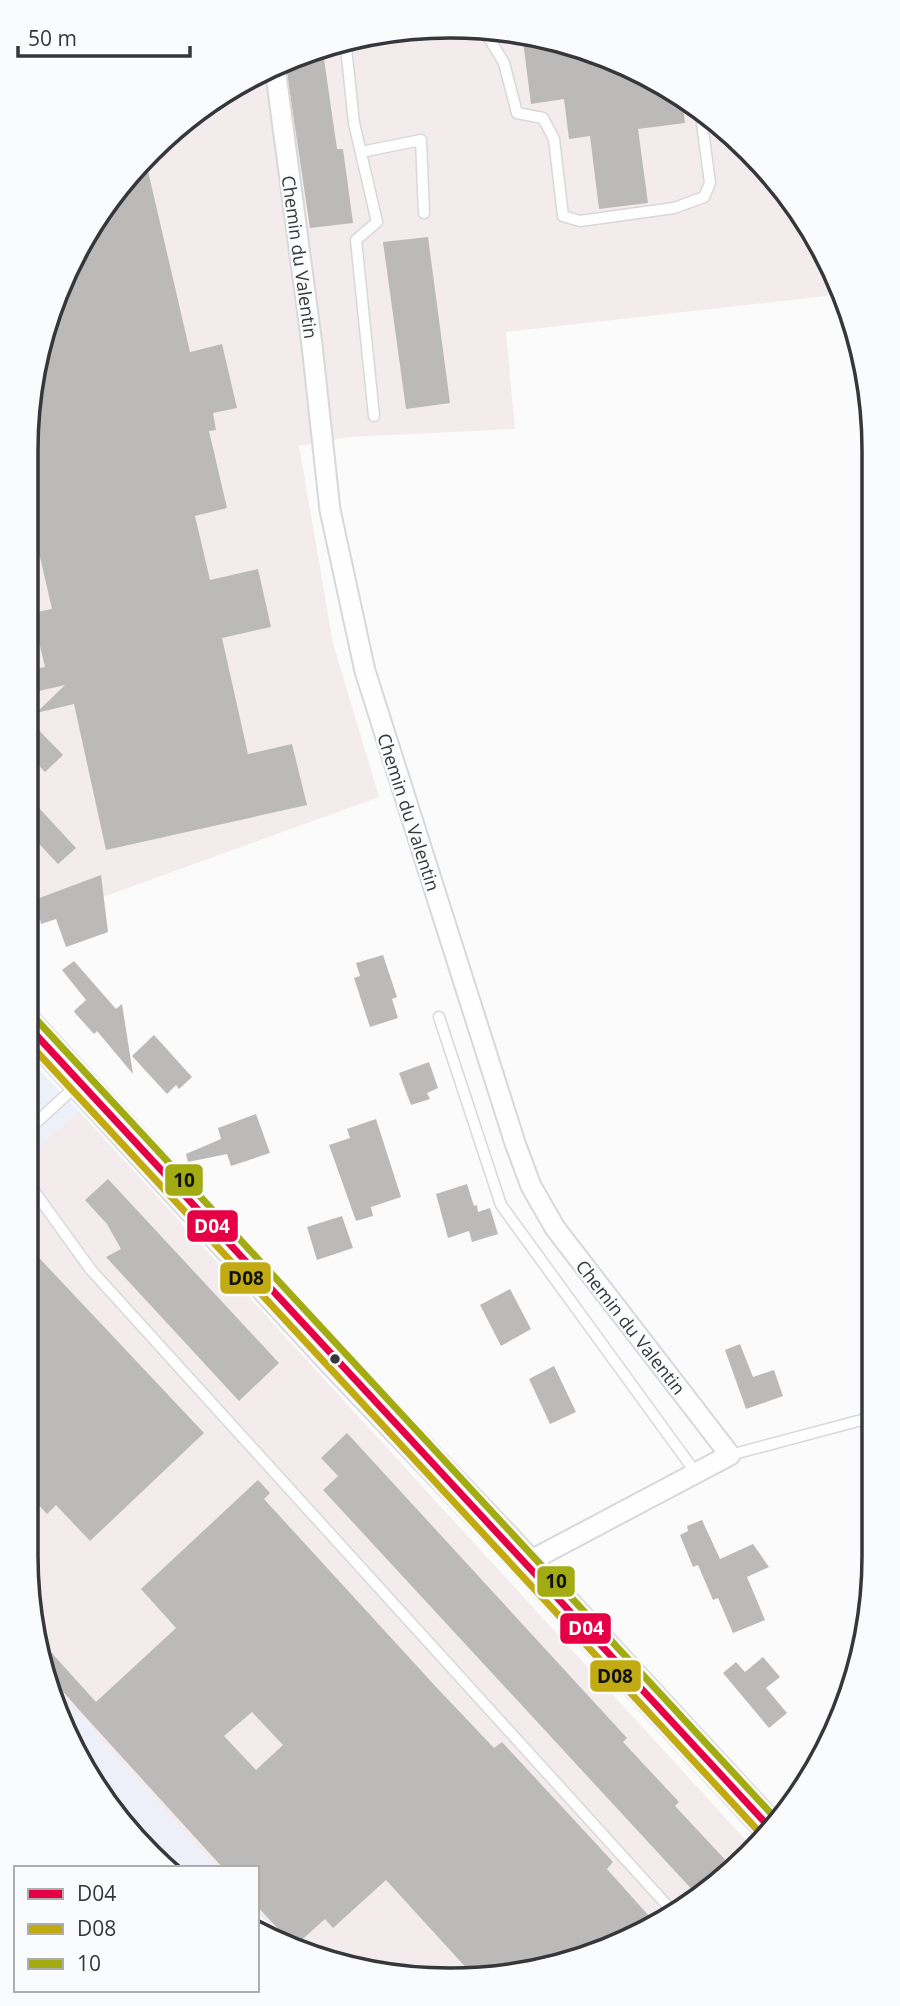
<svg xmlns="http://www.w3.org/2000/svg" width="900" height="2006" viewBox="0 0 900 2006" font-family="'Open Sans',sans-serif">
<style>
.built{fill:#edf0f9}
.industrial{fill:#f4ebed}
.building{fill:#bbbab8;fill-rule:evenodd}
.lines{fill:none;stroke-linecap:round;stroke-linejoin:round}
.lane-casing{stroke:#d7d8db;stroke-width:13}
.street-casing{stroke:#d7d8db;stroke-width:23}
.primary-casing{stroke:#d5d5d7;stroke-width:35}
.lane{stroke:#fefeff;stroke-width:10}
.street{stroke:#fefeff;stroke-width:19}
.primary{stroke:#f0f4f7;stroke-width:32}
.bus-1-casing{stroke:#fafbfd;stroke-width:12}
.bus-2-casing{stroke:#fafbfd;stroke-width:12}
.bus-3-casing{stroke:#fafbfd;stroke-width:12}
.bus-1{stroke:#e50046;stroke-width:7}
.bus-2{stroke:#c2ab12;stroke-width:7}
.bus-3{stroke:#a2ac12;stroke-width:7}
.bus-dot{fill:#35373b;stroke:#fafbfd;stroke-width:2.5}
.labels{text-anchor:middle;dominant-baseline:central;stroke-width:5;stroke-linejoin:round;paint-order:stroke}
.street-label{font-size:18px;fill:#35373b;stroke:#fafbfd}
.rim{fill:none;stroke:#35373b;stroke-width:3.5}
.line-badge{stroke:#fafbfd;stroke-width:2.5}
.badge-label{font-size:19px;text-anchor:middle;font-weight:bold;fill:#fff}
.pale-badge-label{font-size:19px;text-anchor:middle;font-weight:bold;fill:#111}
</style>
<rect width="100%" height="100%" fill="#fbfbfc"/>
<path class="built" d="M26,1056L79,1111L26,1158Z
M47,1679L217,1868H171L154,1854L121,1817L49,1693Z"/>
<path class="industrial" d="M450,26L612,58L708,114L786,192L843,294L506,332L515,429L349,437L299,446L333,643L379,797L26,925V450L58,288L150,151L234,94L241,93V90L287,59Z
M79,1111L753,1848L662,1923L532,1972H368L283,1940L257,1912V1868H217L47,1679L26,1556V1158Z"/>
<path class="building" d="M523,41L612,58L682,99L685,123L638,129L648,203L599,209L590,136L569,139L564,99L531,104Z
M323,52L337,149H343L353,223L310,228L285,60Z
M145,158L190,352L222,344L237,408L213,413L216,430L209,431L227,508L195,516L210,580L258,569L271,627L222,638L248,754L292,744L307,805L106,850L74,704L36,713L65,685L26,694V671L45,667L32,613L52,609L26,496V450L58,288Z
M428,237L450,403L406,409L383,242Z
M26,717L63,755L45,772L26,752Z
M26,794L76,848L58,864L26,830Z
M101,875L108,932L66,947L56,919L41,924L40,919L26,924V903Z
M383,955L397,997L392,999L398,1018L370,1027L354,978L360,976L356,963Z
M74,961L116,1009L122,1004L133,1074L97,1031L94,1034L75,1013L74,1011L86,1000L62,970Z
M154,1035L192,1077L179,1089L176,1085L167,1094L132,1056Z
M429,1062L438,1088L427,1093L430,1099L411,1105L399,1073Z
M256,1114L270,1153L231,1166L227,1154L188,1162L186,1154L221,1139L218,1128Z
M376,1119L401,1197L371,1207L373,1216L356,1221L329,1145L350,1138L347,1129Z
M108,1179L279,1363L239,1401L106,1257L121,1249L107,1224L85,1200Z
M467,1184L474,1206L477,1205L478,1212L490,1208L498,1234L472,1242L469,1231L448,1238L436,1194Z
M342,1216L353,1248L317,1260L307,1227Z
M26,1244L204,1433L90,1541L56,1505L47,1514L26,1491Z
M510,1289L531,1329L501,1346L480,1305Z
M740,1344L753,1377L774,1370L783,1396L746,1409L725,1350Z
M554,1366L576,1412L550,1424L529,1379Z
M347,1433L627,1738L623,1742L679,1802L675,1806L731,1866L697,1895L323,1490L338,1476L321,1458Z
M258,1480L270,1493L264,1499L437,1688L494,1748L502,1742L613,1862L607,1869L657,1925L532,1972H470L386,1880L333,1928L325,1919L296,1945L291,1943L257,1906V1868H223L81,1712L46,1672L40,1640L96,1702L176,1628L141,1589ZM252,1712L283,1745L256,1770L224,1736Z
M702,1520L720,1559L753,1544L769,1567L747,1577L765,1620L733,1633L718,1598L713,1600L698,1565L693,1567L680,1535L688,1531L687,1526Z
M763,1657L780,1677L766,1688L787,1713L769,1728L723,1673L736,1662L745,1672Z"/>
<g class="lines">
<defs>
<path id="lane" d="M486,33L504,63L517,113L543,118L554,139L563,216L580,221L674,208L704,197L710,183L700,109
M346,47L354,123L377,222L356,240L374,416
M361,152L421,140L424,213
M439,1017L501,1205L696,1473
M26,1132L77,1085
M26,1171L29,1184L91,1270L674,1913
M730,1455L873,1417"/>
<path id="street" d="M275,67L312,345L330,510L365,671L515,1143L531,1186L555,1228L730,1455L526,1563"/>
<path id="primary" d="M26,1024L334,1360L502,1537L772,1830"/>
</defs>
<use href="#lane" class="lane-casing"/>
<use href="#street" class="street-casing"/>
<use href="#primary" class="primary-casing"/>
<use href="#lane" class="lane"/>
<use href="#street" class="street"/>
<use href="#primary" class="primary"/>
<defs>
<path id="bus-1" d="M26,1024C274,1294 524,1561 772,1830"/>
<path id="bus-2" d="M26,1040C271,1307 519,1571 764,1837"/>
<path id="bus-3" d="M34,1017C280,1286 530,1552 778,1821"/>
</defs>
<use href="#bus-1" class="bus-1-casing"/>
<use href="#bus-2" class="bus-2-casing"/>
<use href="#bus-3" class="bus-3-casing"/>
<use href="#bus-1" class="bus-1"/>
<use href="#bus-2" class="bus-2"/>
<use href="#bus-3" class="bus-3"/>
</g>
<circle class="bus-dot" cx="335" cy="1359" r="6"/>
<g class="labels">
<g class="street-label">
<text transform="translate(300 257) rotate(82)">Chemin du Valentin</text>
<text transform="translate(409 812) rotate(72)">Chemin du Valentin</text>
<text transform="translate(631 1327) rotate(52)">Chemin du Valentin</text>
</g>
</g>
<path d="M0 0H900V2006H0ZM450 38H450A412 412 0 0 1 862 450V1556A412 412 0 0 1 450 1968H450A412 412 0 0 1 38 1556V450A412 412 0 0 1 450 38Z" fill="#fafbfd" fill-rule="evenodd"/>
<path class="rim" d="M450 38H450A412 412 0 0 1 862 450V1556A412 412 0 0 1 450 1968H450A412 412 0 0 1 38 1556V450A412 412 0 0 1 450 38Z"/>
<g class="line-badge">
<rect x="164" y="1163" width="40" height="34" rx="7" fill="#a2ac12"/>
<rect x="186" y="1209" width="53" height="34" rx="7" fill="#e50046"/>
<rect x="219" y="1261" width="53" height="34" rx="7" fill="#c2ab12"/>
<rect x="536" y="1565" width="40" height="33" rx="7" fill="#a2ac12"/>
<rect x="559" y="1612" width="53" height="33" rx="7" fill="#e50046"/>
<rect x="589" y="1659" width="53" height="34" rx="7" fill="#c2ab12"/>
</g>
<g class="badge-label">
<text x="212" y="1233">D04</text>
<text x="586" y="1635">D04</text>
</g>
<g class="pale-badge-label">
<text x="184" y="1187">10</text>
<text x="246" y="1285">D08</text>
<text x="556" y="1588">10</text>
<text x="615" y="1683">D08</text>
</g>
<rect x="14" y="1866" width="245" height="126" fill="#fafbfd" stroke="#abadaf" stroke-width="2"/>
<rect x="28" y="1889" width="35" height="10" fill="#e50046" stroke="#abadaf" stroke-width="2"/>
<text x="77" y="1901" font-size="21" fill="#35373b">D04</text>
<rect x="28" y="1924" width="35" height="10" fill="#c2ab12" stroke="#abadaf" stroke-width="2"/>
<text x="77" y="1936" font-size="21" fill="#35373b">D08</text>
<rect x="28" y="1959" width="35" height="10" fill="#a2ac12" stroke="#abadaf" stroke-width="2"/>
<text x="77" y="1971" font-size="21" fill="#35373b">10</text>
<path d="M18 46v10h172v-10" fill="none" stroke="#35373b" stroke-width="3.5"/>
<text x="28" y="46" font-size="21" fill="#35373b" stroke="#fafbfd" stroke-width="5" paint-order="stroke">50 m</text>
</svg>
